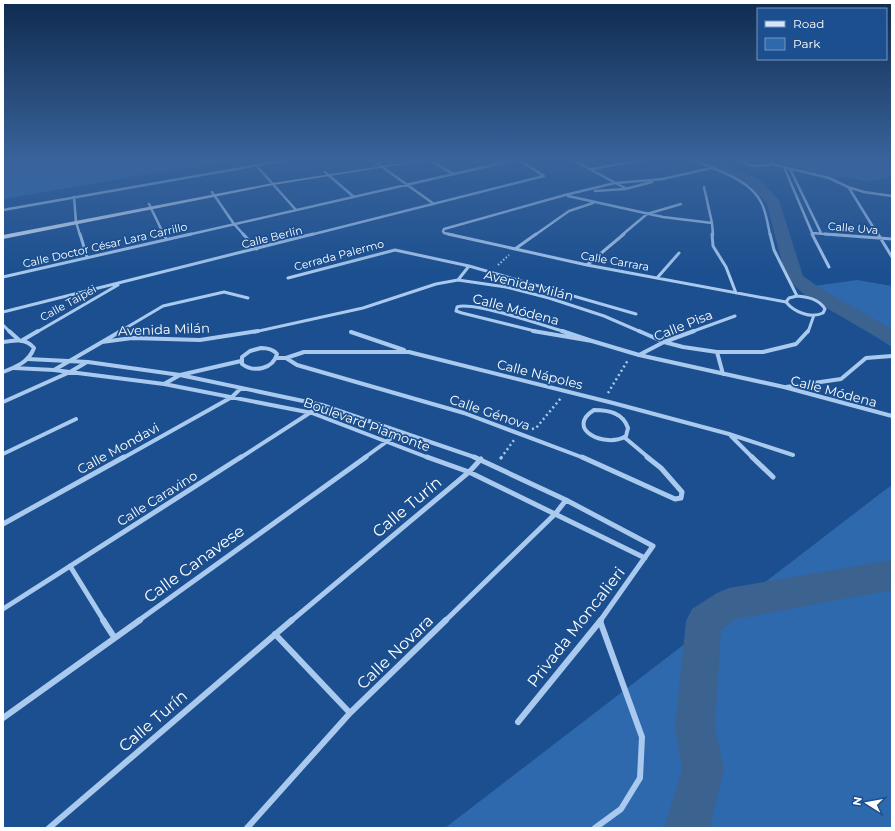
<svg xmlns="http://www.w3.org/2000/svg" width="895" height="831" viewBox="0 0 895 831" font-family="Montserrat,sans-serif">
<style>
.green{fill:#2e69ad}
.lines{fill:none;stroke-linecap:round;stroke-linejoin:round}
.river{fill:#3c6290;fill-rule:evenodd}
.path-far2{stroke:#a9c9ee;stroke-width:2;stroke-dasharray:1.5 2;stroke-linecap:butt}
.path-far1{stroke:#a9c9ee;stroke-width:2.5;stroke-dasharray:2 3;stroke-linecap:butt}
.path{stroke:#a9c9ee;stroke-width:3;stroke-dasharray:2.5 3.5;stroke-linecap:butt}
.street-far4{stroke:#a9c9ee;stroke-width:2.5}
.street-far3{stroke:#a9c9ee;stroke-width:3}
.street-far2{stroke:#a9c9ee;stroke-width:4}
.street-far1{stroke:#a9c9ee;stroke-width:5}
.street{stroke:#a9c9ee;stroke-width:6}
.secondary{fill:#d6e6fa;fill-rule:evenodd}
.labels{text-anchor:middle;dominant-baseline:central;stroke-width:3.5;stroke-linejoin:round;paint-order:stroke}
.far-street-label{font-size:11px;fill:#fff;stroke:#1b4f8f}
.street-label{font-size:13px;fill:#fff;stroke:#1b4f8f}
.near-street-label{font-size:16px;fill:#fff;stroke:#1b4f8f}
</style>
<rect width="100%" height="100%" fill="#1b4f8f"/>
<path class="green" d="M3,160H230L3,199Z
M777,160H871L892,166V176L867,182L849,177L834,178L780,163Z
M857,280L892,286V347L800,288Z
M892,485V828H445L881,493Z"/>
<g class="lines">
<path class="river" d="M707,160H719L721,162L760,180L779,200L803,276L820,288L892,329V344L885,342L806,296L786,278L767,204L750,186L713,168Z
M892,560V590L736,619L721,630L715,727L724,770L710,828H664L682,770L675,727L686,621L692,609L717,593L729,588Z"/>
<path class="path-far2" d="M498,265L509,255"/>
<path class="path-far1" d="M608,393L628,360
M532,429L536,428L561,398
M501,458L514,440"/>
<path class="path" d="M500,459L502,457"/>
<path class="street-far4" d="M430,160L453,174
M519,160L544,176
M573,160L625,188
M696,160C718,172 748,178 761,202C766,211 768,225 770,235
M737,160C748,166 761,168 773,163L771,160
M255,164L296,210
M378,164L434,204
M771,164L829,178L848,187L864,192L892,196
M784,167L813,235
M591,169L643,160
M790,169L821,233
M325,172L354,197
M662,179L712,168
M704,187L712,223L713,235
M849,188L878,235
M595,191L625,189L652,182
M212,192L234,224L244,235
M568,196L663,217L712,223
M74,197L76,222L80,235
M149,204L164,235
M3,210L287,160
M443,231L444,233L453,235
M443,231L444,229L565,195L615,183L664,179
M812,233L838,235
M187,235L515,160
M310,235L544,176
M535,235L569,211L593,203
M622,235L647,214L681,204"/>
<path class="street-far3" d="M80,234L87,257
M164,234L166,239
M243,234L257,249
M448,234L587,265L786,302
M712,234L713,246L726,267L736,293
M770,234L774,250L797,296
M812,234L829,267
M825,234L892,239
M878,234L892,257
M515,249L536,234
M587,265L624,234
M3,277L191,234
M288,278L395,250L469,266L636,314
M657,278L679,253
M458,280L469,266
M797,296C808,297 819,299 825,309L823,313C811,319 794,312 786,302L789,298Z
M3,312L313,234
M3,325L10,332
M37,332L118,285
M119,332L163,306L224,292L248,298
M254,332L363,308L436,284L458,280L506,287L549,298L604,316L641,332
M539,332L462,313L456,311L457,307C473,301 546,326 565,332
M691,332L735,316
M808,332L814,315"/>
<path class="street-far2" d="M9,331L19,340
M533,331L592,341
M562,331L592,341
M639,331L664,342L683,347L717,352H763L796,344L808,331
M351,332L404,350
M21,341L38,331
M592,341L639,355L784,387L892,416
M3,342C14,340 26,338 34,348C29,362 16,367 3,372
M102,342L132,338L200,340L258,331
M261,348C268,348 273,349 277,354C273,369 254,373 242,364V357L250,351Z
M717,352L723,374
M639,355L664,342L694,331
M277,358H286L304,352H409L613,403L729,434L793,455
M286,358L297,365L464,413L584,458
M28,359L88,362L180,375L322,405L477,458
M14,368L54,370L164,384L312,413L429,458
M54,370L121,331
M164,384L180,375L241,361
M786,387L841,379L866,358L892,356
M3,402L70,372L87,362
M594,410C609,410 623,413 628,428L626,436C606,449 564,429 594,410Z
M731,436L753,458
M624,437L649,458
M3,454L76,419
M123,458L232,397L241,388
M240,458L322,405
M364,458L400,432"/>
<path class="street-far1" d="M427,457L469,472L645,558
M474,457L566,500L653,546L600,621
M582,457L675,499L681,498L682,492L661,468L647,457
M752,457L773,477
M3,524L124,457
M70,566L104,621
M3,609L241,457
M138,621L366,457
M291,621L469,472L481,459
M445,621L556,513L566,500"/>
<path class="street" d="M103,620L114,637
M275,634L350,713
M3,718L140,620
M518,722L601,620
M49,828L292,620
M247,828L350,713L446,620
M595,828L621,809L640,778L642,737L600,621"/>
<path class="secondary" d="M422,160H429L273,185L3,239V235L273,183Z"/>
</g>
<linearGradient id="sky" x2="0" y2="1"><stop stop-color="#0f2b4f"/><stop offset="0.58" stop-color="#39639b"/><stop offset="1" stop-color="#39639b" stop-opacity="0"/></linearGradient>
<rect width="895" height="276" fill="url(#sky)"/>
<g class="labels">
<g class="far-street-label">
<text transform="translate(853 228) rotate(5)">Calle Uva</text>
<text transform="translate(272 237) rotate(-14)">Calle Berlín</text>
<text transform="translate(105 245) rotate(-13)">Calle Doctor César Lara Carrillo</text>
<text transform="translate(339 255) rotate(-15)">Cerrada Palermo</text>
<text transform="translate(615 261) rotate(10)">Calle Carrara</text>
<text transform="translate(68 303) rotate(-29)">Calle Taipéi</text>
</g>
<g class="street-label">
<text transform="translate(529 285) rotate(14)">Avenida Milán</text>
<text transform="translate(516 309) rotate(15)">Calle Módena</text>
<text transform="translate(683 325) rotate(-22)">Calle Pisa</text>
<text transform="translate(164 329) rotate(-2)">Avenida Milán</text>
<text transform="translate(540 374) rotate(14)">Calle Nápoles</text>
<text transform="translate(834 391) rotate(15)">Calle Módena</text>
<text transform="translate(490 412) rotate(19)">Calle Génova</text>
<text transform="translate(367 424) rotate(20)">Boulevard Piamonte</text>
<text transform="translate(118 448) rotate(-29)">Calle Mondavi</text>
<text transform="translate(157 498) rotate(-32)">Calle Caravino</text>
</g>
<g class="near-street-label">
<text transform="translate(407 507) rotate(-40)">Calle Turín</text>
<text transform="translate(194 564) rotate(-36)">Calle Canavese</text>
<text transform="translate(576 627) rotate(-52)">Privada Moncalieri</text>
<text transform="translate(395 652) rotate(-44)">Calle Novara</text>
<text transform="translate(153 721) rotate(-41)">Calle Turín</text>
</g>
</g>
<rect width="895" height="831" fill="none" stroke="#ffffff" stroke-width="8"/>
<rect x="757" y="8" width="130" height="52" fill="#1b4f8f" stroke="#7695bc"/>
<rect x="765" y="21" width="20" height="6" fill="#d6e6fa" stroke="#7695bc"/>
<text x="793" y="28" font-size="12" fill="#ffffff">Road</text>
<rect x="765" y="38" width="20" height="12" fill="#2e69ad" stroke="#7695bc"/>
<text x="793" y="48" font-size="12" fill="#ffffff">Park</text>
<g transform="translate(867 803) rotate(281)" stroke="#1b4f8f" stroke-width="3" paint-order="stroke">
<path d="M0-3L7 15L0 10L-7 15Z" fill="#ffffff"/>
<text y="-6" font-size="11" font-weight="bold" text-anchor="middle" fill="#ffffff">N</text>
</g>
</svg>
